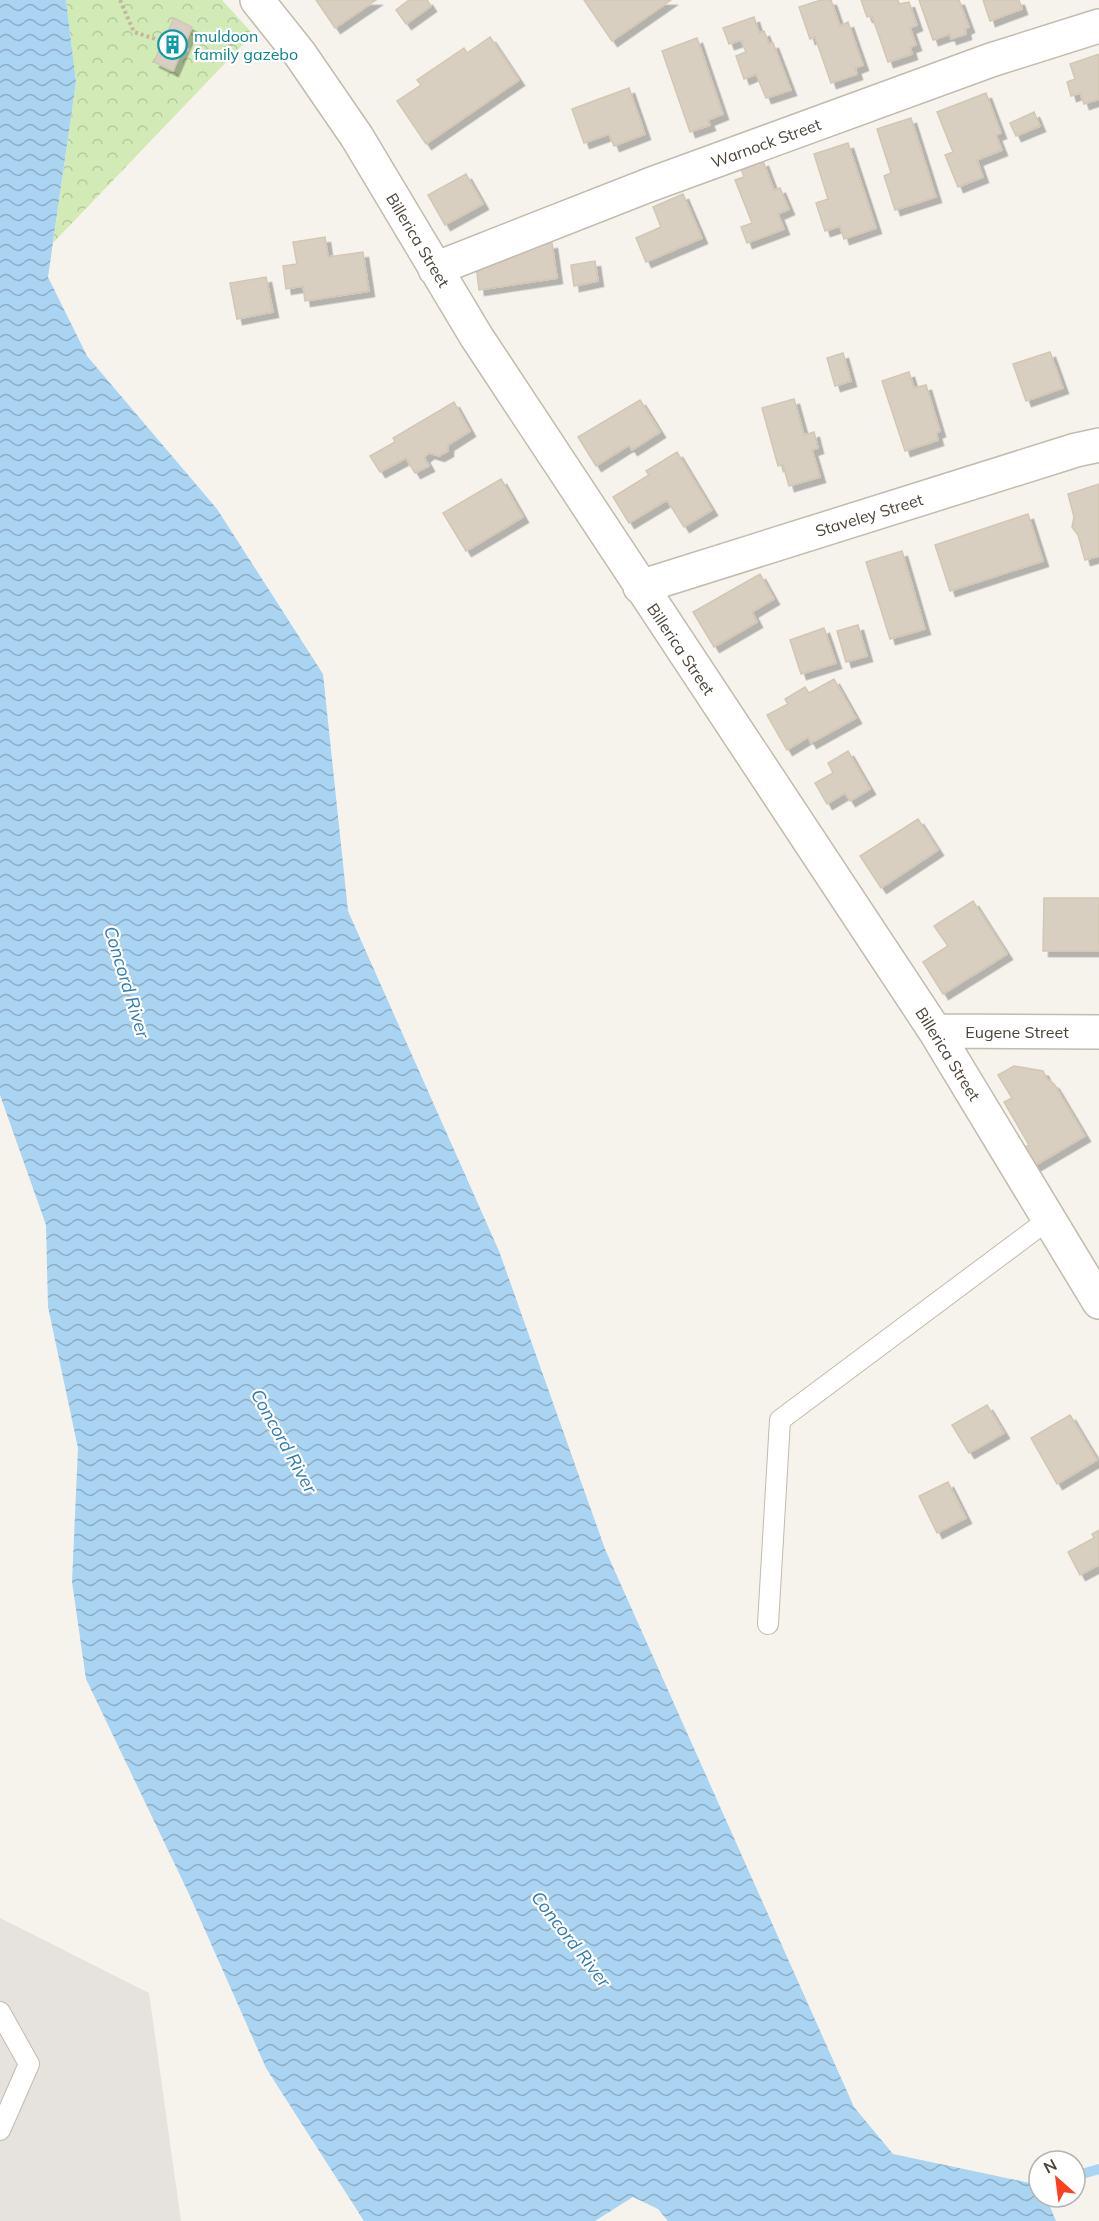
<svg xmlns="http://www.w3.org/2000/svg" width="1099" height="2221" viewBox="0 0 1099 2221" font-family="Mulish,sans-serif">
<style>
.industrial{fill:#e6e2dd}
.park{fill:url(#park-crowns)}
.water{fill:url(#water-waves)}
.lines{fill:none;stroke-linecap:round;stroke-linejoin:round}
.stream{stroke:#a9d4f2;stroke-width:10}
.building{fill:#d8cfc1;stroke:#d3c7b4;stroke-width:1.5;filter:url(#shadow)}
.service-casing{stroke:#c2bbae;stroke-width:22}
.minor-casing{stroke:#c2bbae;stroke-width:36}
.path{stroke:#c4b79f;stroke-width:4;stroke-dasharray:3 3;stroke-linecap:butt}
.service{stroke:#fff;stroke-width:20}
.minor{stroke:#fff;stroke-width:33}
.labels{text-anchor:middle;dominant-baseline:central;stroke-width:4.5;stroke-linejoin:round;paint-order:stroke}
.culture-label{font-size:16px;fill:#0d838f;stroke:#fff;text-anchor:start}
.street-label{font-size:16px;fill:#4b4439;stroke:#fff}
.water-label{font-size:18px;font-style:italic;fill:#2e7ab2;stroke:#fff}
</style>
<defs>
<pattern id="park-crowns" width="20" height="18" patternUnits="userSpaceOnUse" patternTransform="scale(1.5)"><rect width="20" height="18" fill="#d2eab5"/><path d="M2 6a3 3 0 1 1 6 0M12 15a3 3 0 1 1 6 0" fill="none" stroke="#b6ca9c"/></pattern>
<pattern id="water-waves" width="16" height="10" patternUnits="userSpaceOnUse" patternTransform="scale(1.5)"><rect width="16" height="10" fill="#a9d4f2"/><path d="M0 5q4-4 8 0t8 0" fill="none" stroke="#8caec5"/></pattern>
<filter id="shadow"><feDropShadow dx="5.5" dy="5.5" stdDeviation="0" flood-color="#0004"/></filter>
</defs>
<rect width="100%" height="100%" fill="#f6f3ec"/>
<path class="industrial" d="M0,1918L149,1993L181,2221H0Z"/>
<path class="park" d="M66,0H222L253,34L53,243L76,82Z"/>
<path class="water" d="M0,0H66L76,82L48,277L87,356L217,509L323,674L348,911L499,1251L605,1549L854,2107L893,2154L1039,2185V2197H1046L1056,2221H668L658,2209L633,2197L595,2221H364L266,2068L189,1894L86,1679L72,1582L78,1448L48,1307L46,1225L0,1095Z"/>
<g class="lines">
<path class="stream" d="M1075,2176L1099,2169"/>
</g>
<path class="building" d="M316,0H376L335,28Z
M409,0H427L431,6L406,24L396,10Z
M584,0H671L612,41Z
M821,0H831L840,26L848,22L863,65L855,68L857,74L831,83L815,37L810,39L799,7Z
M861,0H898L899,4L909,2L917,25L910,28L916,45L910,47L912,54L888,62L872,16L867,17Z
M919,0H959L969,27L965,29L966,34L951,39L950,34L933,40Z
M983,0H1019L1022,9L990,21Z
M754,17L759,33L764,31L769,44L773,43L791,90L766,98L756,74L744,79L736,56L746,52L741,40L729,44L723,28Z
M174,18L192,27L173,71L154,62Z
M490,37L519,80L426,144L397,101L421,85L417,80L464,48L467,53Z
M697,38L723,114L708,120L710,125L690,132L662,51Z
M1099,54V99L1084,104L1080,93L1071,96L1067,82L1075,79L1070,64Z
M629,88L645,134L614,146L609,134L584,143L572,109Z
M986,93L1001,133L996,135L1002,150L977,160L983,177L958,187L945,155L953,152L937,112Z
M1034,112L1040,126L1016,136L1010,123Z
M911,118L936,197L895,210L884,176L891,173L877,129Z
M848,143L876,228L844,239L840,226L825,231L816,203L828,199L814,154Z
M763,161L774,190L780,188L789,209L778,214L784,229L747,243L741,227L752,223L735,180L744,177L741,169Z
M466,174L483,204L445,225L428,195Z
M683,194L702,238L646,262L636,238L661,227L653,207Z
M325,237L328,257L363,252L369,291L305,301L303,286L286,289L283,266L297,264L293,242Z
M552,243L557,278L479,290L476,265L499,262L498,251Z
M595,261L598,281L574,286L571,265Z
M266,277L273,312L237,319L230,283Z
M1050,352L1063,388L1026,401L1013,364Z
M843,353L851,381L835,386L827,358Z
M909,372L914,388L926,385L940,431L936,433L938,440L905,451L882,381Z
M794,399L804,435L814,432L818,448L812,450L820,477L789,486L783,465L778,466L762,408Z
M640,400L660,432L632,450L629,445L596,466L578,437Z
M454,402L470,431L448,445V451L439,456L429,453L424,457L429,466L415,473L406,458L380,472L370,456L395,442L393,438Z
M677,452L712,510L684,527L667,500L629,523L613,497L649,475L646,471Z
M501,479L523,517L466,551L443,513Z
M1099,484V556L1085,560L1078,535L1072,527L1074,517L1068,494Z
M1028,514L1043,561L950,591L935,545Z
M902,551L925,629L890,639L866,562Z
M760,574L774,599L752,612L757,622L714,647L693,612Z
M858,625L867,656L846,662L837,631Z
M824,628L836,663L801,674L790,640Z
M834,679L856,718L811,743L808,737L787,750L767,715L788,704L785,699L805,687L809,693Z
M848,751L870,789L850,801L845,793L827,804L815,783L833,773L828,763Z
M918,819L938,850L881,888L860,856Z
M1044,898H1099V951H1043Z
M973,901L1007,954L943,994L923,962L948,946L934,926Z
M1014,1066L1043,1071L1047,1079L1054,1084L1085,1136L1034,1166L1023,1148L1029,1145L1004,1102L1012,1098L998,1075Z
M987,1405L1004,1433L969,1453L952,1425Z
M1070,1415L1097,1460L1057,1484L1031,1438Z
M948,1482L966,1518L937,1533L919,1496Z
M1099,1530V1565L1080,1575L1068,1552L1094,1538L1092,1534Z"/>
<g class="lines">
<defs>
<path id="service" d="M768,1624L780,1420L1049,1219
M0,2012L29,2064L0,2130"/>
<path id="minor" d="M257,0L300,54L357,137L476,336L935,1031L1099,1302
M435,269L649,185L991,60L1099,26
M640,587L1076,450L1099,445
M935,1031L1099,1032"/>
</defs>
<use href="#service" class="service-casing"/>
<use href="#minor" class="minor-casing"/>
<path class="path" d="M120,0L134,32L213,58L242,34"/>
<use href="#service" class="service"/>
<use href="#minor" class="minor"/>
</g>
<defs>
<symbol id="building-ring" viewBox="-11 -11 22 22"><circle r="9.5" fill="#fff" stroke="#0f9aa8" stroke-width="1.5"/><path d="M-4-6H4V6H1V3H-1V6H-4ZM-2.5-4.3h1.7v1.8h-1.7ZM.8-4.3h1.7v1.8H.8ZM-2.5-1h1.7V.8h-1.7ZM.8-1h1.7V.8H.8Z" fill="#0f9aa8"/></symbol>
</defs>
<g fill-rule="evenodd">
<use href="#building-ring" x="156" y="28" width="33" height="33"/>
</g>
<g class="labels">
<g class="culture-label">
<text x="194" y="36">muldoon<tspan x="194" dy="18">family gazebo</tspan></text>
</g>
<g class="street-label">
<text transform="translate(766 143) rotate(-20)">Warnock Street</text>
<text transform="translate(418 240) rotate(59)">Billerica Street</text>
<text transform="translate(869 515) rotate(-17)">Staveley Street</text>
<text transform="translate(681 649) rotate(56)">Billerica Street</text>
<text x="1017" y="1032">Eugene Street</text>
<text transform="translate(948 1054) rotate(58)">Billerica Street</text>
</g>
<g class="water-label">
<text transform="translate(127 982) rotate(73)">Concord River</text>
<text transform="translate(284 1441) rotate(61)">Concord River</text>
<text transform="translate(571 1939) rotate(52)">Concord River</text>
</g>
</g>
<g transform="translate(1057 2179) rotate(332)"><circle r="28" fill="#ffffff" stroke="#b7b4b0" stroke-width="1.5"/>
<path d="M0-4.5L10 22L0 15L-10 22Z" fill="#fc3f1d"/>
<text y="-9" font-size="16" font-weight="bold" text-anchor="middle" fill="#4b4439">N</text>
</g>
</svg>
